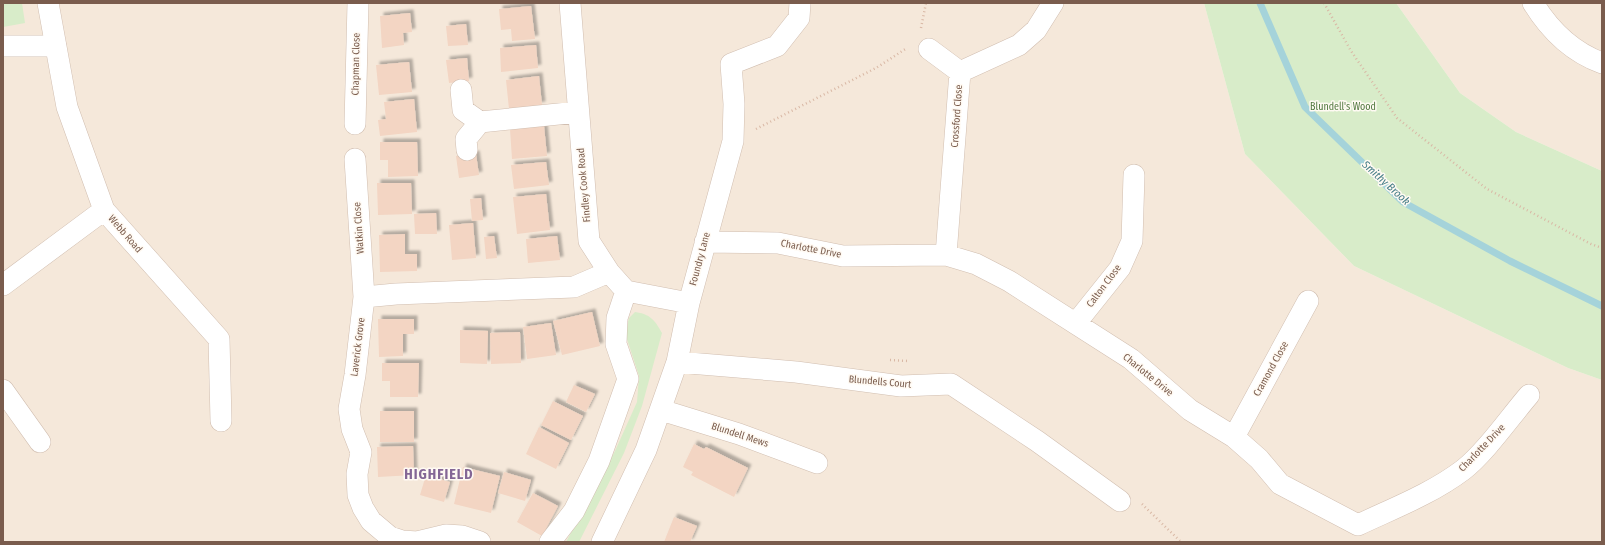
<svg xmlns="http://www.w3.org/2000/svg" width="1605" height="545" viewBox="0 0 1605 545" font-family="'Fira Sans Condensed',sans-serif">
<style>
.residential{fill:#f5e8da}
.green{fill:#d8ecc9}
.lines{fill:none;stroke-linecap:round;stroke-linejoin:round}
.stream{stroke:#a5d3da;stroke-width:7}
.building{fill:#f3d5c3;filter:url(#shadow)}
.minor-casing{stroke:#d1beb0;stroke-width:22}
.path{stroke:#d9b8a5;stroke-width:2.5;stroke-dasharray:1 3;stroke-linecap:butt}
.minor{stroke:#fff;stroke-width:21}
.labels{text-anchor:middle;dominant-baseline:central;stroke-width:3;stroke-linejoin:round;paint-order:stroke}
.street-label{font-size:10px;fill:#7a5c4d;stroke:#fffaf3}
.park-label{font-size:10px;fill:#537a41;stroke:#fffaf3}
.water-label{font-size:11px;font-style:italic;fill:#437c86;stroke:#fffaf3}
.district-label{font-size:14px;font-weight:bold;letter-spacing:1px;fill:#846695;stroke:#fffaf3}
</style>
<defs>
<filter id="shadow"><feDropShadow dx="3.5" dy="-3.5" stdDeviation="1" flood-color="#0004"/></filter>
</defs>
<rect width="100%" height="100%" fill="#fdf6ec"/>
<path class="residential" d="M3,3H1204L1245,154L1354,266L1568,368L1602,380V542H3Z
M1396,3H1602V171L1516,132L1460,93Z"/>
<path class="green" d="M3,3H22L25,23L3,27Z
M1204,3H1396L1460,93L1516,132L1602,171V380L1568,368L1354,266L1245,154Z
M635,312C650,314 655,320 662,333L642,406L624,453L579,542H566L615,451L637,402L639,376L625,333L629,318Z"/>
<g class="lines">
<path class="stream" d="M1260,3L1305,107L1403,202L1510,261L1602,306"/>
</g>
<path class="building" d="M531,6L535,39L512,41L511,29L501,30L499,9Z
M410,13L412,32L403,33L404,45L382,48L380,16Z
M466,24L468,45L448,46L446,26Z
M536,45L538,68L501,72L500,48Z
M467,58L469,81L449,83L446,60Z
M409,62L412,92L379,95L376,65Z
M539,76L542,105L509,109L506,80Z
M414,99L417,132L380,136L378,120L386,119L384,102Z
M544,126L547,156L512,159L510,129Z
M380,142H417L418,176L388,177V160H380Z
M476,154L479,175L459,178L456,156Z
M546,162L549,185L514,189L511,165Z
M377,183H411L412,214L378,215Z
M546,194L550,230L517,234L513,197Z
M481,198L483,220L472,221L470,199Z
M436,213L437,234H415L414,214Z
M473,223L476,258L452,260L449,225Z
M405,234V254H417V271L380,272L379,235Z
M494,236L497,258L486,259L484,237Z
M557,236L560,260L528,263L526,239Z
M592,312L600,346L562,355L553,321Z
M378,319H414V334H403V356L379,357Z
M551,323L556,355L527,359L523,327Z
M460,330L488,331L487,364L460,363Z
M520,332L521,363L491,364L490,333Z
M382,363H419L418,397H390V381H382Z
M574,385L595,394L586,412L566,402Z
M553,401L583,416L571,440L541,425Z
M380,411H414V442H380Z
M539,427L569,443L556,469L526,454Z
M694,444L704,449L706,447L748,468L734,497L691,475L693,472L683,467Z
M413,446L414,475L378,477L377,447Z
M463,467L500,476L491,513L454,504Z
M504,472L531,480L525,501L498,493Z
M426,475L450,482L444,502L420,495Z
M533,493L558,506L542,536L517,522Z
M674,517L697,526L690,542H664Z"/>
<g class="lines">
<defs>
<path id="minor" d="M48,3L67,107L104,210L219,339L221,421
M570,3L589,241L609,272L626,291L689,303
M1533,3C1549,29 1572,52 1602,63
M3,46H56
M929,49L960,72
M461,90L463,110L480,122
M355,124L358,3
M467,150L466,139L480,122L578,112
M355,159L364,297L355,375L349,409L352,429L361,452L357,474L358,495L363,508L371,521L390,537L402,541L417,542L446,535L462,536L480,542
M705,242L778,243L843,256L946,255L976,264L1009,281L1131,359L1190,410L1234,437L1259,459L1280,484L1358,525C1394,508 1431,494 1463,470C1485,453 1510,417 1529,395
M946,255L960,72L1019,45L1036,30L1053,3
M3,285L104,210
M364,297L396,294L574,287L609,272
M1076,323L1120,268L1132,241L1134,175
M677,362L796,372L901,386L951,384L1037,441L1120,501
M3,390L40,442
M661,410L739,434L817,463
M1234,437L1308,301
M550,542L574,511L599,461L628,379L616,344L617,318L626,291
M602,542L646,450L677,362L689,303L733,141L734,104L731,64L777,46L799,18L800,3"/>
</defs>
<use href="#minor" class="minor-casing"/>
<path class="path" d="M1324,3L1351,51L1397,118L1487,189L1591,244L1602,248
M921,28L926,3
M756,129L876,68L907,48
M890,360L909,361
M1142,504L1181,542"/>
<use href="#minor" class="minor"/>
</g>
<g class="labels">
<g class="street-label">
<text transform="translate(356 64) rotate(-89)">Chapman Close</text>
<text transform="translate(957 116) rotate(-86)">Crossford Close</text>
<text transform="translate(584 185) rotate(-95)">Findley Cook Road</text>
<text transform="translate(359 228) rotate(-94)">Watkin Close</text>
<text transform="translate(125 234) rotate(49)">Webb Road</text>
<text transform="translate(811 249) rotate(11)">Charlotte Drive</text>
<text transform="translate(700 259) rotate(-75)">Foundry Lane</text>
<text transform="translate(1104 286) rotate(-53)">Calton Close</text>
<text transform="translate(358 347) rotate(-83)">Laverick Grove</text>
<text transform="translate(1271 369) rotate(-61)">Cramond Close</text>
<text transform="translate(1148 375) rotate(39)">Charlotte Drive</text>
<text transform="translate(880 382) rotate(5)">Blundells Court</text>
<text transform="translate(740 435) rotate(18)">Blundell Mews</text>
<text transform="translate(1482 448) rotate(-46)">Charlotte Drive</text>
</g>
<g class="park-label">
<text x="1343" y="107">Blundell's Wood</text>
</g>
<g class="water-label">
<text transform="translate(1386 183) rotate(42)">Smithy Brook</text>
</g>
<g class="district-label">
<text x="439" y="474">HIGHFIELD</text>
</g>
</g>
<rect width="1605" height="545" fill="none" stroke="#7a5c4d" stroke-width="8"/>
</svg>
